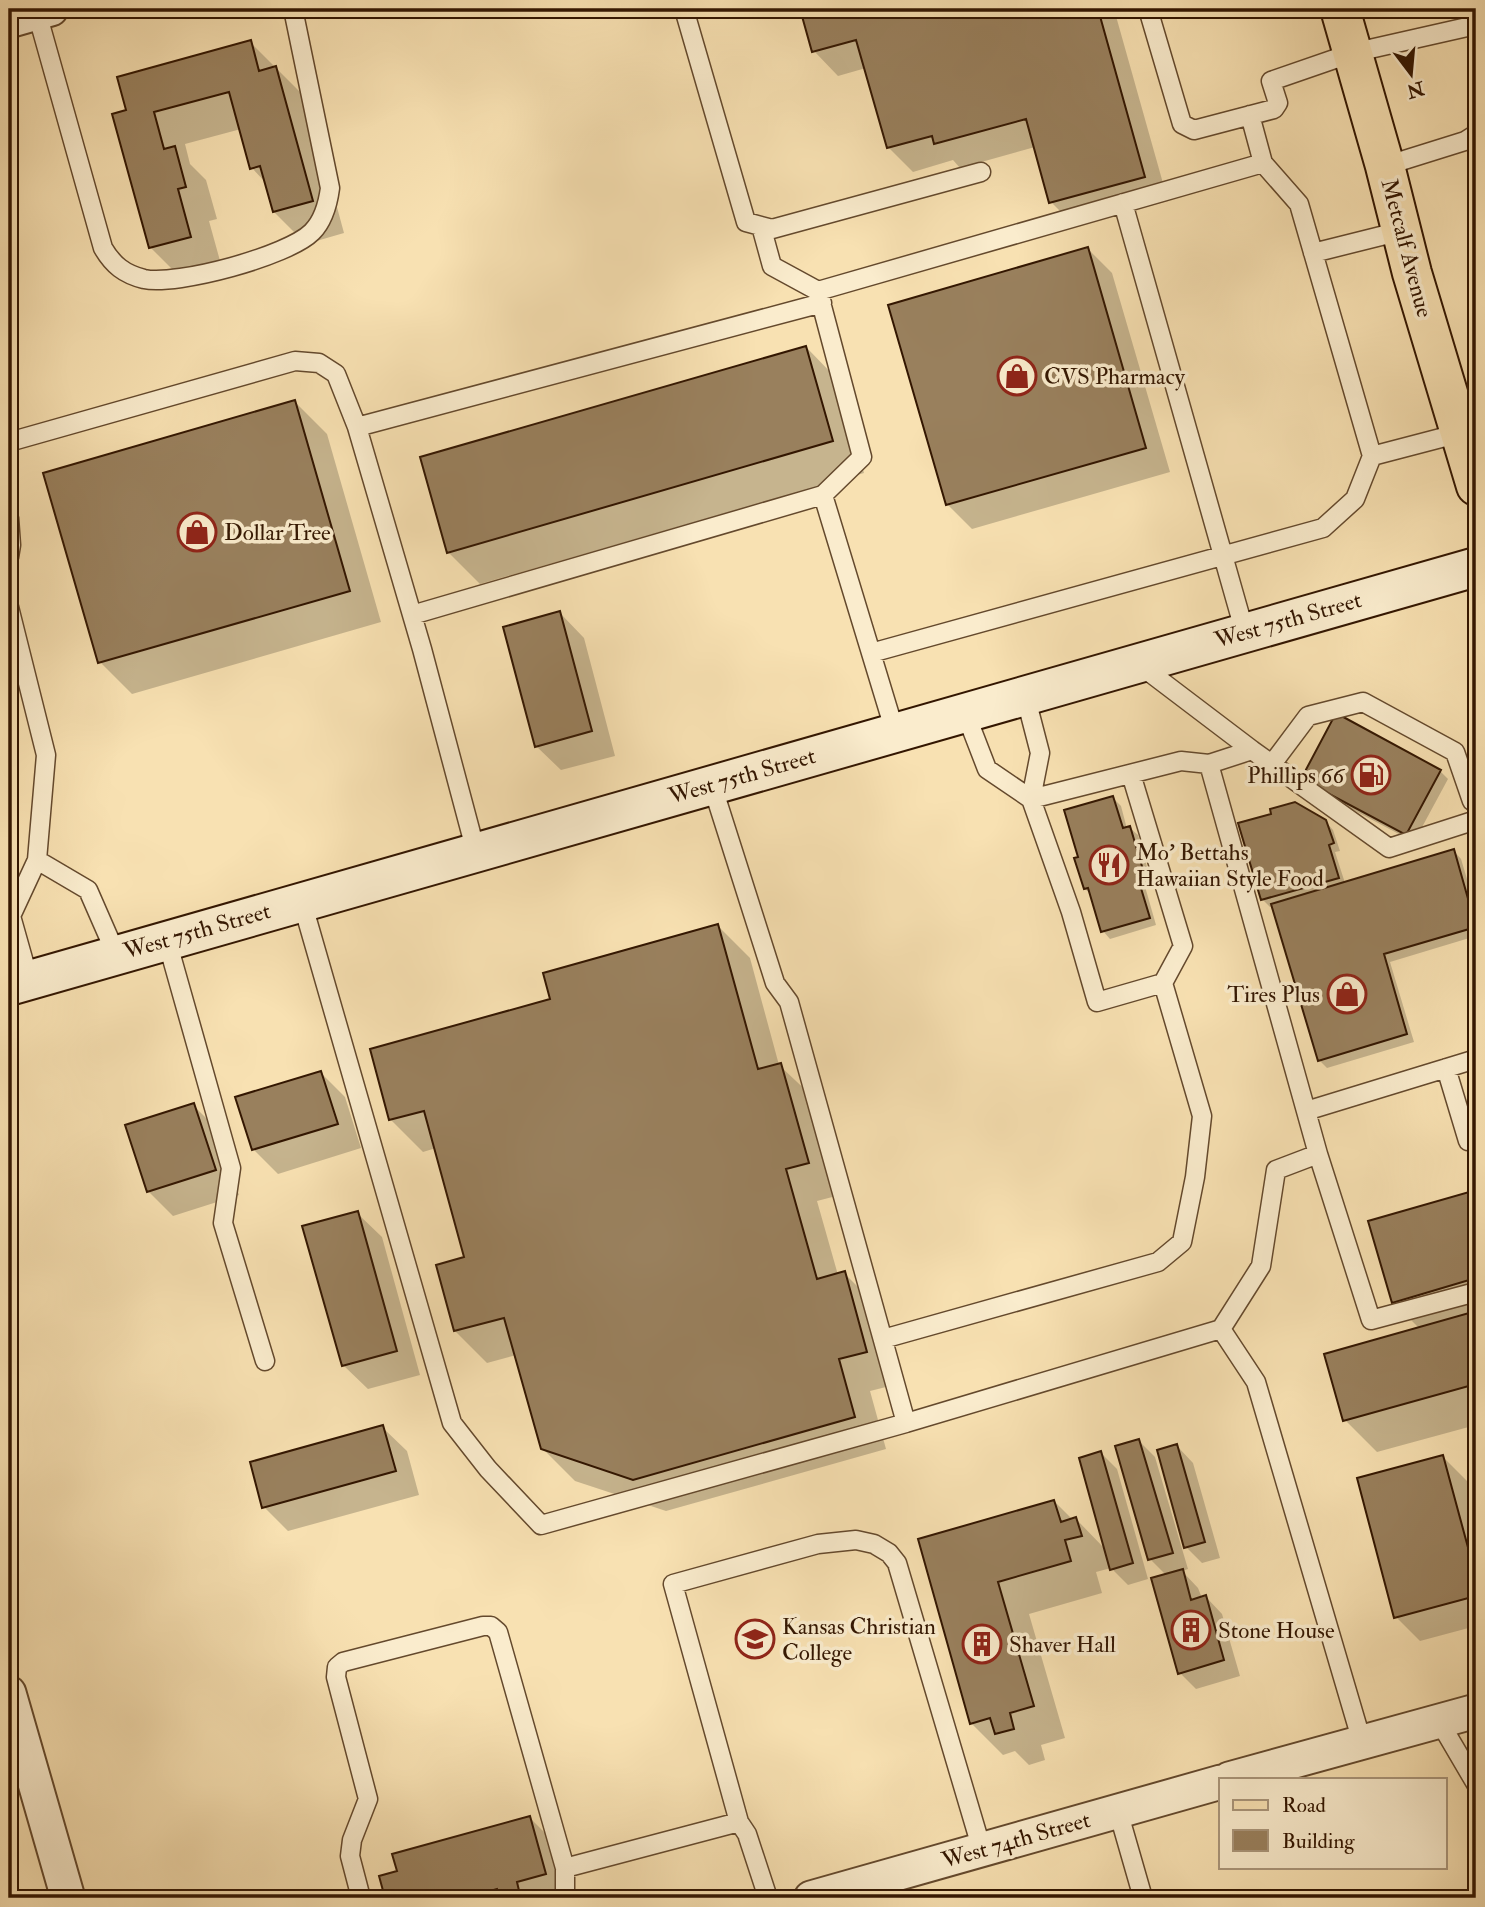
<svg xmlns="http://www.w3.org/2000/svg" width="1485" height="1907" viewBox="0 0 1485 1907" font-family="'IM FELL Double Pica',serif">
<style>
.shadow{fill:#0003}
.building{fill:#99805d;stroke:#331601;stroke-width:2}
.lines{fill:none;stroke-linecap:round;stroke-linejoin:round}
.service-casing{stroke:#64492d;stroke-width:21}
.minor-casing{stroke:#64492d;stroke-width:37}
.secondary-casing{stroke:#331601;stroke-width:42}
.primary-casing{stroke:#331601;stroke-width:42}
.service{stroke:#faeccd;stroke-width:18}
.minor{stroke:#faeccd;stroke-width:33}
.secondary{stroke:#faeccd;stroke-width:38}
.primary{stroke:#f8e1b2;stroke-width:38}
.labels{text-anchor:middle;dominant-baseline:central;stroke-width:7;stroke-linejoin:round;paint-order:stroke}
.street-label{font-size:23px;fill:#331601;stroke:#faeccd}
.poi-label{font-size:23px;fill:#331601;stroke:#faeccd;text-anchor:start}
</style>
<rect width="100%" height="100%" fill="#f8e1b2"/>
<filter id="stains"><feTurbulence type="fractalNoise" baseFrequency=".00286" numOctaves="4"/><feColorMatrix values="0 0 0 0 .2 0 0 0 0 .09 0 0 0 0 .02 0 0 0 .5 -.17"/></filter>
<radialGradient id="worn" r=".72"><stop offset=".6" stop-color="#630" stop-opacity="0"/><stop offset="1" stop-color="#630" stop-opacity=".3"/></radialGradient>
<path class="shadow" d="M802,9H1114L1168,201L1075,226L1051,202L1035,147L960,168L953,160L913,172L888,147L866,68L838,76L814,51Z
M250,42L308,100L344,233L306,244L274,212L267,184L252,168L241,129L185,144L190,164L206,180L217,219L209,221L222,268L182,279L150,247L128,111Z
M1088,249L1112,273L1170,472L972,529L947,504Z
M806,347L838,380L864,473L480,584L448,552Z
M295,402L327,434L381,622L132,694L100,662Z
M560,613L584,638L615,756L561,770L536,746Z
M1440,771L1448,779L1414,842L1310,787Z
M1113,798L1121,806L1127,829L1130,828L1138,835L1151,881L1144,883L1156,925L1110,939L1103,931L1093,896L1085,889L1080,858Z
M1325,821L1333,830L1340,851L1335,852L1345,883L1454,851L1461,859L1476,909V936L1390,962L1414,1042L1327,1068L1319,1060L1273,906L1270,907L1262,899Z
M718,926L750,958L779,1065L813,1097L840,1195L817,1201L838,1275L844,1273L876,1305L898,1384L870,1391L886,1449L666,1511L575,1481L542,1448L516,1355L487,1363L455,1331L466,1258L436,1148L423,1152L391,1120L372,1050L552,1000Z
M321,1073L345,1097L361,1148L278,1174L253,1149Z
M193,1105L217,1129L239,1195L173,1216L148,1191Z
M1476,1192V1425L1377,1452L1345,1420L1420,1329L1393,1302L1371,1222Z
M357,1213L382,1237L420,1375L368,1389L343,1365Z
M382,1427L407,1451L419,1495L288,1531L264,1507Z
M1139,1441L1155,1457L1188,1569L1182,1571L1198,1588L1202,1598L1206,1597L1222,1614L1240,1676L1196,1689L1180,1673L1167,1576L1150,1559Z
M1177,1446L1193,1463L1220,1558L1202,1563L1186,1547Z
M1101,1453L1117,1469L1148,1579L1128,1585L1111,1568L1096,1572L1102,1593L1029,1614L1065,1738L1041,1745L1045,1760L1029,1765L1015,1751L1003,1755L971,1723L920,1540L1054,1501L1073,1520L1076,1519L1106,1550Z
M1443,1457L1467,1481L1476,1514V1626L1420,1641L1396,1617Z
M529,1817L554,1842L568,1898H387L381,1877L399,1872Z"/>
<path class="building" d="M800,9H1098L1145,177L1049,203L1026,119L934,144L932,136L887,148L856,40L812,52Z
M251,40L259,71L276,66L313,201L273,212L260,166L250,169L229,92L154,112L164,149L175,146L186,187L178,189L191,237L149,248L112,114L126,110L117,77Z
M1088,247L1146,448L946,505L888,305Z
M806,346L833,441L447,553L420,457Z
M295,400L350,591L98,663L43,473Z
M560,611L592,731L535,747L503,627Z
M1336,713L1441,770L1406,835L1301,779Z
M1113,796L1123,828L1130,826L1144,873L1137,875L1150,918L1101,932L1088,888L1084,889L1074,858L1078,857L1064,810Z
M1295,802L1326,820L1334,843L1329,845L1339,878L1261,900L1238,823L1271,814L1270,809Z
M1454,849L1476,927L1384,954L1407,1034L1318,1061L1271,904Z
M718,924L758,1069L781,1063L809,1163L786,1169L817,1279L845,1271L867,1352L839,1359L855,1417L633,1480L541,1449L504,1318L454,1331L436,1265L464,1257L424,1111L389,1120L370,1049L550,999L543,973Z
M321,1071L338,1124L252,1150L235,1097Z
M194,1103L216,1170L147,1192L125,1125Z
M1476,1190V1278L1392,1303L1368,1221Z
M358,1211L397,1351L342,1366L302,1226Z
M1476,1311V1384L1343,1421L1324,1354Z
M383,1425L396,1471L262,1508L250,1462Z
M1139,1439L1173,1553L1148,1560L1115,1446Z
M1177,1444L1205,1542L1184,1548L1157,1450Z
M1101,1451L1133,1563L1110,1570L1079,1458Z
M1443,1455L1476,1577V1596L1394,1618L1357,1478Z
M1054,1500L1061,1522L1076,1517L1082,1536L1065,1540L1071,1561L998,1582L1034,1706L1010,1713L1014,1729L995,1734L990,1718L970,1724L918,1539Z
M1183,1569L1191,1600L1206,1595L1224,1660L1178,1674L1151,1578Z
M530,1816L546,1874L517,1882L520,1895L500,1898L497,1889L466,1898H404L403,1896L385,1898L379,1876L397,1871L392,1854Z"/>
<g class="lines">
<defs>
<path id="service" d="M684,9L746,222L772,229L981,172
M1148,9L1182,124L1194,130L1274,109L1278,103L1271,81L1352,53L1476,25
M37,13L103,248C113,265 124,274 144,279C177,286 288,256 312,232C324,220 328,203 330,188L293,9
M1385,166L1465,141L1476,134
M1123,203L1245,633
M761,226L772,266L818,291
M1313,253L1401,231
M357,427L822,303
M9,442L295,361L319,363L336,374L357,427L422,649L476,852
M1372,456L1460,433
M823,495L895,732
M9,518L11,545L9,557
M9,607L46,755L37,860L11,916L29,980
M412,615L823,495L862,457L818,291L1263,163L1250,115
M871,653L1323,528L1355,499L1372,456L1299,204L1263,163
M1140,665L1252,750L1389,848L1476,820
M1025,695L1040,753L1031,799L1071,912L1097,1002L1163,983L1183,946L1131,774
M965,712L987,769L1031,799L1181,761L1209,764L1252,750
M1209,764L1318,1154
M1272,764L1308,716L1363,702L1455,752L1472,801L1476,800
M712,785L775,983L789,1002L906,1423L1221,1329L1261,1266L1276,1170L1318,1154L1371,1320L1476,1292
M37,860L88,890L116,954
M302,902L452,1423L488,1469L541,1525L906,1423
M167,941L231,1168L223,1223L265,1361
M1446,1068L1468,1141
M1306,1111L1476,1059
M1221,1329L1256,1382L1362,1742
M883,1339L1158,1262L1182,1242L1195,1177L1202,1116L1163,983
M1439,1721L1476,1784
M1118,1811L1143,1898
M361,1898L350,1856L352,1840L368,1799L336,1677L337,1667L343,1662L483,1626H491L498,1632L565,1868
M565,1898V1868L739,1822
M768,1898L747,1834L739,1822L673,1584L818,1544L856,1540L874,1544L889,1553L897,1563L982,1850"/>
<path id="minor" d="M9,21L51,9
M9,1693L68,1898
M1229,1779L1476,1711
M811,1898L1221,1782"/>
<path id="secondary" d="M9,986L1476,567"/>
<path id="primary" d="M1340,9L1385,166L1412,273L1476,486"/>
</defs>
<use href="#service" class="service-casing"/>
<use href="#minor" class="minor-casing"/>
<use href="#secondary" class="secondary-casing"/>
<use href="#primary" class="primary-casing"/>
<use href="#service" class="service"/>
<use href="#minor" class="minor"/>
<use href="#secondary" class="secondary"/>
<use href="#primary" class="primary"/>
</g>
<defs>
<symbol id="shop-ring" viewBox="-11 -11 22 22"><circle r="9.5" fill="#faeccd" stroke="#8f2418" stroke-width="1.5"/><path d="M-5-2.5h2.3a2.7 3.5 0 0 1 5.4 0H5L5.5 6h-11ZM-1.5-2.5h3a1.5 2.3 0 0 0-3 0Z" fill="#8f2418"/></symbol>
<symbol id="fuel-ring" viewBox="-11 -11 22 22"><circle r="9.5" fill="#faeccd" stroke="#8f2418" stroke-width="1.5"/><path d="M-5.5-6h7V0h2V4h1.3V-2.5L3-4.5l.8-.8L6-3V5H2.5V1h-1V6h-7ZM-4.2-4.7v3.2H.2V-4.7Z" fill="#8f2418"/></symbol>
<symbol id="restaurant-ring" viewBox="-11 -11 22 22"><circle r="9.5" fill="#faeccd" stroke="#8f2418" stroke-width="1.5"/><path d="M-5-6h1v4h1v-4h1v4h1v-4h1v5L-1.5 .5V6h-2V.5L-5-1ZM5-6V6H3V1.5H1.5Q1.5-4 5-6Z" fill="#8f2418"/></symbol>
<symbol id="building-ring" viewBox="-11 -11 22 22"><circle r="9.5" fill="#faeccd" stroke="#8f2418" stroke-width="1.5"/><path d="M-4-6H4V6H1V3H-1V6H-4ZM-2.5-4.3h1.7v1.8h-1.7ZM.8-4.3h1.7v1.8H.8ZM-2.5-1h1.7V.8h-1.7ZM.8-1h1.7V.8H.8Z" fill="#8f2418"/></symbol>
<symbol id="university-ring" viewBox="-11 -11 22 22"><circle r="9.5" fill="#faeccd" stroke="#8f2418" stroke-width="1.5"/><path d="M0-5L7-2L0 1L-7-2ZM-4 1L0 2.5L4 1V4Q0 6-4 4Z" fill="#8f2418"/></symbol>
</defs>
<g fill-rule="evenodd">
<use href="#shop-ring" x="995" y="354" width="44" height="44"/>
<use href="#shop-ring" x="175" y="510" width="44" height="44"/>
<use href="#fuel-ring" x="1349" y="753" width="44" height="44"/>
<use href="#restaurant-ring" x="1087" y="843" width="44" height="44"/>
<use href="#shop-ring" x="1325" y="972" width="44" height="44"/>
<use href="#building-ring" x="1169" y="1608" width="44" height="44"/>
<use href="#university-ring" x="733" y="1617" width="44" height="44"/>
<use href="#building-ring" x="960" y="1622" width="44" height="44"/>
</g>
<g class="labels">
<g class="street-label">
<text transform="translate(1407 248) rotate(75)">Metcalf Avenue</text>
<text transform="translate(1288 620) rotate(-16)">West 75th Street</text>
<text transform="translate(742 776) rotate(-16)">West 75th Street</text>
<text transform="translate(197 931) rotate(-16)">West 75th Street</text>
<text transform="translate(1016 1840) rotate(-16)">West 74th Street</text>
</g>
<g class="poi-label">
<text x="1044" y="376">CVS Pharmacy</text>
<text x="224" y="532">Dollar Tree</text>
<text x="1344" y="775" text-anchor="end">Phillips 66</text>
<text x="1136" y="852">Mo' Bettahs<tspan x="1136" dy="26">Hawaiian Style Food</tspan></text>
<text x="1320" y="994" text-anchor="end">Tires Plus</text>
<text x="782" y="1626">Kansas Christian<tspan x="782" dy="26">College</tspan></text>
<text x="1218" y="1630">Stone House</text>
<text x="1009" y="1644">Shaver Hall</text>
</g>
</g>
<rect width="1485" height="1907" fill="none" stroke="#f8e1b2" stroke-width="35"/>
<rect x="10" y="10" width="1464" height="1886" fill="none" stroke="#331601" stroke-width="3.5"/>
<rect x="18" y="18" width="1450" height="1872" fill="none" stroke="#331601" stroke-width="2"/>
<rect x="1219" y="1778" width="228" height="91" fill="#faeccd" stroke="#aa967b" stroke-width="2"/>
<rect x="1233" y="1800" width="35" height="10" fill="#f8e1b2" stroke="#aa967b" stroke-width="2"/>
<text x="1282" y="1812" font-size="21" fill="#331601">Road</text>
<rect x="1233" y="1830" width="35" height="21" fill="#99805d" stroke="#aa967b" stroke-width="2"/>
<text x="1282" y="1848" font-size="21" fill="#331601">Building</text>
<g transform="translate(1411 74) rotate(164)" stroke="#faeccd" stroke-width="5" paint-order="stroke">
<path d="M0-5L12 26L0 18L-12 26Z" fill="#331601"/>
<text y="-10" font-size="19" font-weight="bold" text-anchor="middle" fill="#331601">N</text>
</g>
<rect width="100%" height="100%" filter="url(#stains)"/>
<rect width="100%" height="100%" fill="url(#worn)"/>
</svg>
